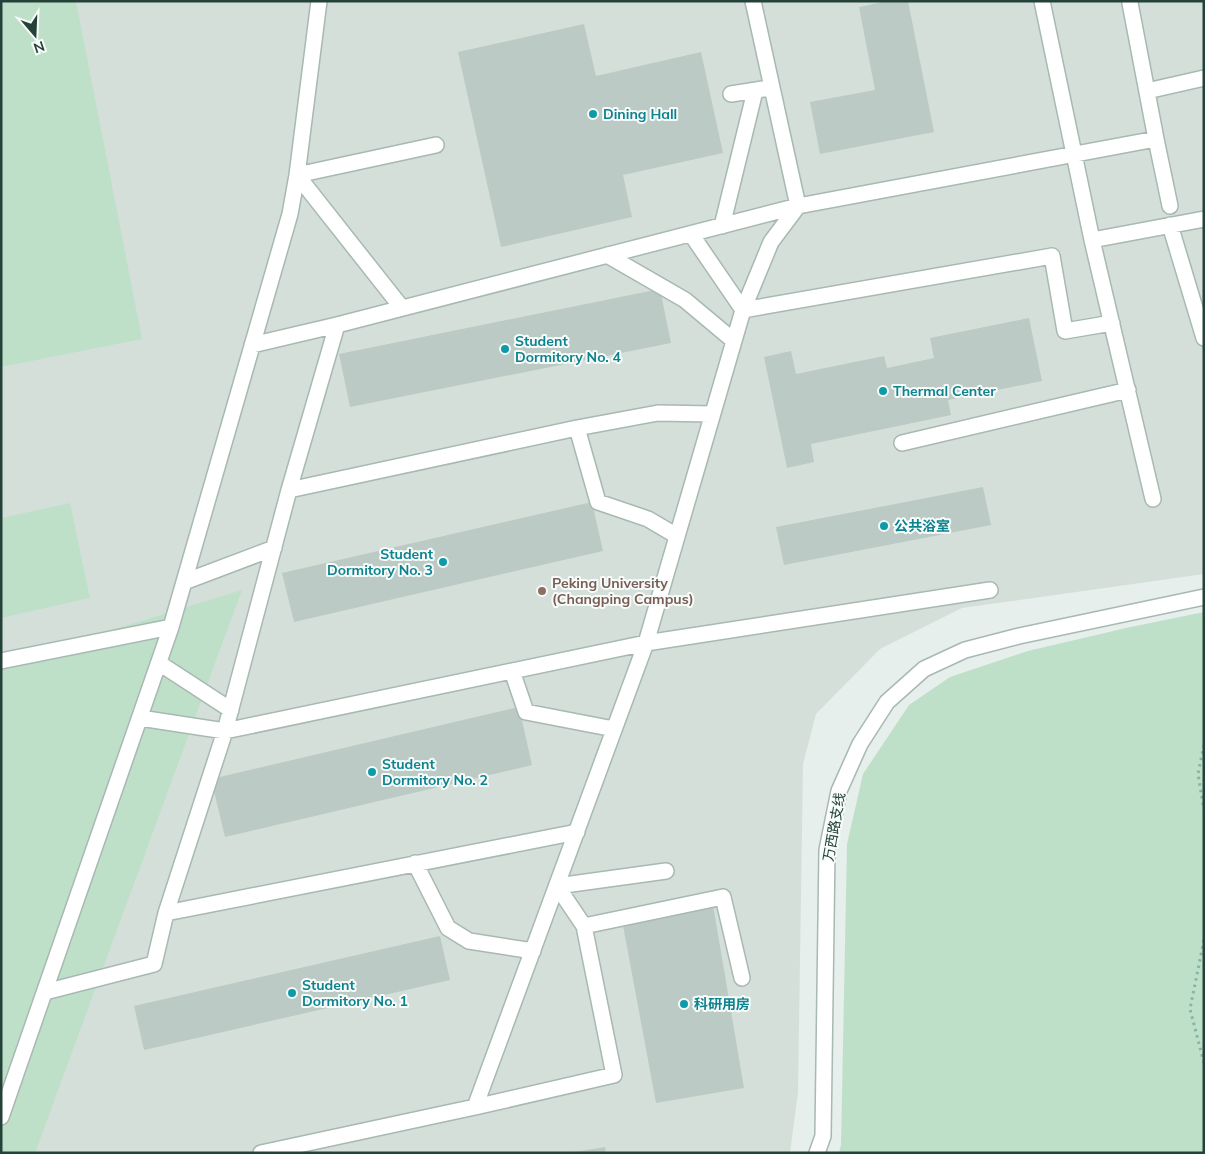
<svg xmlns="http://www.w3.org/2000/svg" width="1205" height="1154" viewBox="0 0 1205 1154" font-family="Mulish,'Noto Sans SC',sans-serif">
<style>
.built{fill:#d4dfda}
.green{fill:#bfe0c8}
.building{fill:#bbcac4}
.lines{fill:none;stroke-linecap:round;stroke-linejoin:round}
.minor-casing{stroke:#a8b8b2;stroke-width:18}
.path{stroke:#86b3a5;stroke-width:3;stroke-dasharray:2.5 4;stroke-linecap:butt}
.minor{stroke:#fff;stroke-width:15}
.culture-dot{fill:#0f9aa8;stroke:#f7fbf9;stroke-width:2}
.education-dot{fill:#8d6e63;stroke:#f7fbf9;stroke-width:2}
.labels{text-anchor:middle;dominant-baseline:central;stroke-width:4;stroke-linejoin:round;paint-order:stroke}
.culture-label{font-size:14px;font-weight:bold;fill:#0d838f;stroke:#f7fbf9;text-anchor:start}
.education-label{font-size:14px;font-weight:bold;fill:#785e54;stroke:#f7fbf9;text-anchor:start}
.street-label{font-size:14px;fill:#24423a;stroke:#f7fbf9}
</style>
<rect width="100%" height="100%" fill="#e6efeb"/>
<path class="built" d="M1,1H1204V574L962,608L880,649L816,714L803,764L798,1092L790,1153H1Z"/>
<path class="green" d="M1,1H76L142,339L1,367Z
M70,503L90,598L1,618V518Z
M242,590L35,1153H1V664Z
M1204,612V1153H839L841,1145L847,844L863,774L909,705L950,677L1028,651L1126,628Z"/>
<path class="building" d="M888,1H908L934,132L820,154L810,102L875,90L859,7Z
M584,24L596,76L701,52L723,153L623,175L632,217L501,247L458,52Z
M660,289L671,343L350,407L339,354Z
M1029,318L1042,381L948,400L951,415L811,444L814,462L787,468L764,357L791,351L796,374L884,356L887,368L934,358L930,338Z
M983,487L991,525L784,565L776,527Z
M592,502L603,551L294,622L282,573Z
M519,707L532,765L225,837L211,779Z
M713,905L744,1088L656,1103L622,920Z
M440,936L450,980L144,1050L134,1006Z
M605,1147L606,1153H575V1152Z"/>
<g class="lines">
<defs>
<path id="minor" d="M1042,1L1092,240L1153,499
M1147,91L1204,78
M731,94L763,89
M1156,139L1170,206
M1170,225L1204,338
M722,226L755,91
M691,234L743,310L1052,256L1065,331L1112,323
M1092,240L1204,219
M607,255L685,300L734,341
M402,308L297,175L436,145
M337,325L798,206L1156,139L1130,3
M577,428L598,502L648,519L677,536
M902,443L1128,390
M289,490L577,428L658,413L712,414
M184,582L274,548
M1,661L171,627
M159,663L231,710
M512,671L526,712L614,729
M140,718L225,731L646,643L990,590
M415,863L448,928L469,941L533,951
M166,913L577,832
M584,926L723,897L742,978
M45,992L154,964L166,913L225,731L289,490L337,325L252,345
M475,1107L614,1075L584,926L557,886L666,871
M1,1117L171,627L290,214L297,175L319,1
M261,1153L475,1107L646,643L743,310L771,242L798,206L753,1
M817,1153L823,1136L827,850L839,791L860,744L887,702L924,669L965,650L1019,636L1204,597"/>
</defs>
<use href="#minor" class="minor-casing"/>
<path class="path" d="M1204,745L1198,774L1204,810
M1204,940L1190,1009L1204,1063"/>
<use href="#minor" class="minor"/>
</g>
<g class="culture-dot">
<circle cx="593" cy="114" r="5"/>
<circle cx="505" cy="349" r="5"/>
<circle cx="883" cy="391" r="5"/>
<circle cx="884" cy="526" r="5"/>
<circle cx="443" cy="562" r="5"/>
<circle cx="372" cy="772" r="5"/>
<circle cx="292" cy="993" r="5"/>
<circle cx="684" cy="1004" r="5"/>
</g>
<circle class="education-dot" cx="542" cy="591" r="5"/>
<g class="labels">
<g class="culture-label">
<text x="603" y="114">Dining Hall</text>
<text x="515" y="341">Student<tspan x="515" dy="16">Dormitory No. 4</tspan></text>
<text x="893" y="391">Thermal Center</text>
<text x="894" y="526">公共浴室</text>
<text x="433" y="554" text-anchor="end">Student<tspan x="433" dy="16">Dormitory No. 3</tspan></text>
<text x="382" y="764">Student<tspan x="382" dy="16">Dormitory No. 2</tspan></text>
<text x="302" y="985">Student<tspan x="302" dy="16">Dormitory No. 1</tspan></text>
<text x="694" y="1004">科研用房</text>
</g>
<g class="education-label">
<text x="552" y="583">Peking University<tspan x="552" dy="16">(Changping Campus)</tspan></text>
</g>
<g class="street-label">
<text transform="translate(834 827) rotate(-80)">万西路支线</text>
</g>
</g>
<rect width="1205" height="1154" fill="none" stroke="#24423a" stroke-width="5"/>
<g transform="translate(35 35) rotate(161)" stroke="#f7fbf9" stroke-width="4" paint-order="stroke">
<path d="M0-4L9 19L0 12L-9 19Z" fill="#24423a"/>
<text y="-8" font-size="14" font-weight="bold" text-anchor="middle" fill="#24423a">N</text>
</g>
</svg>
